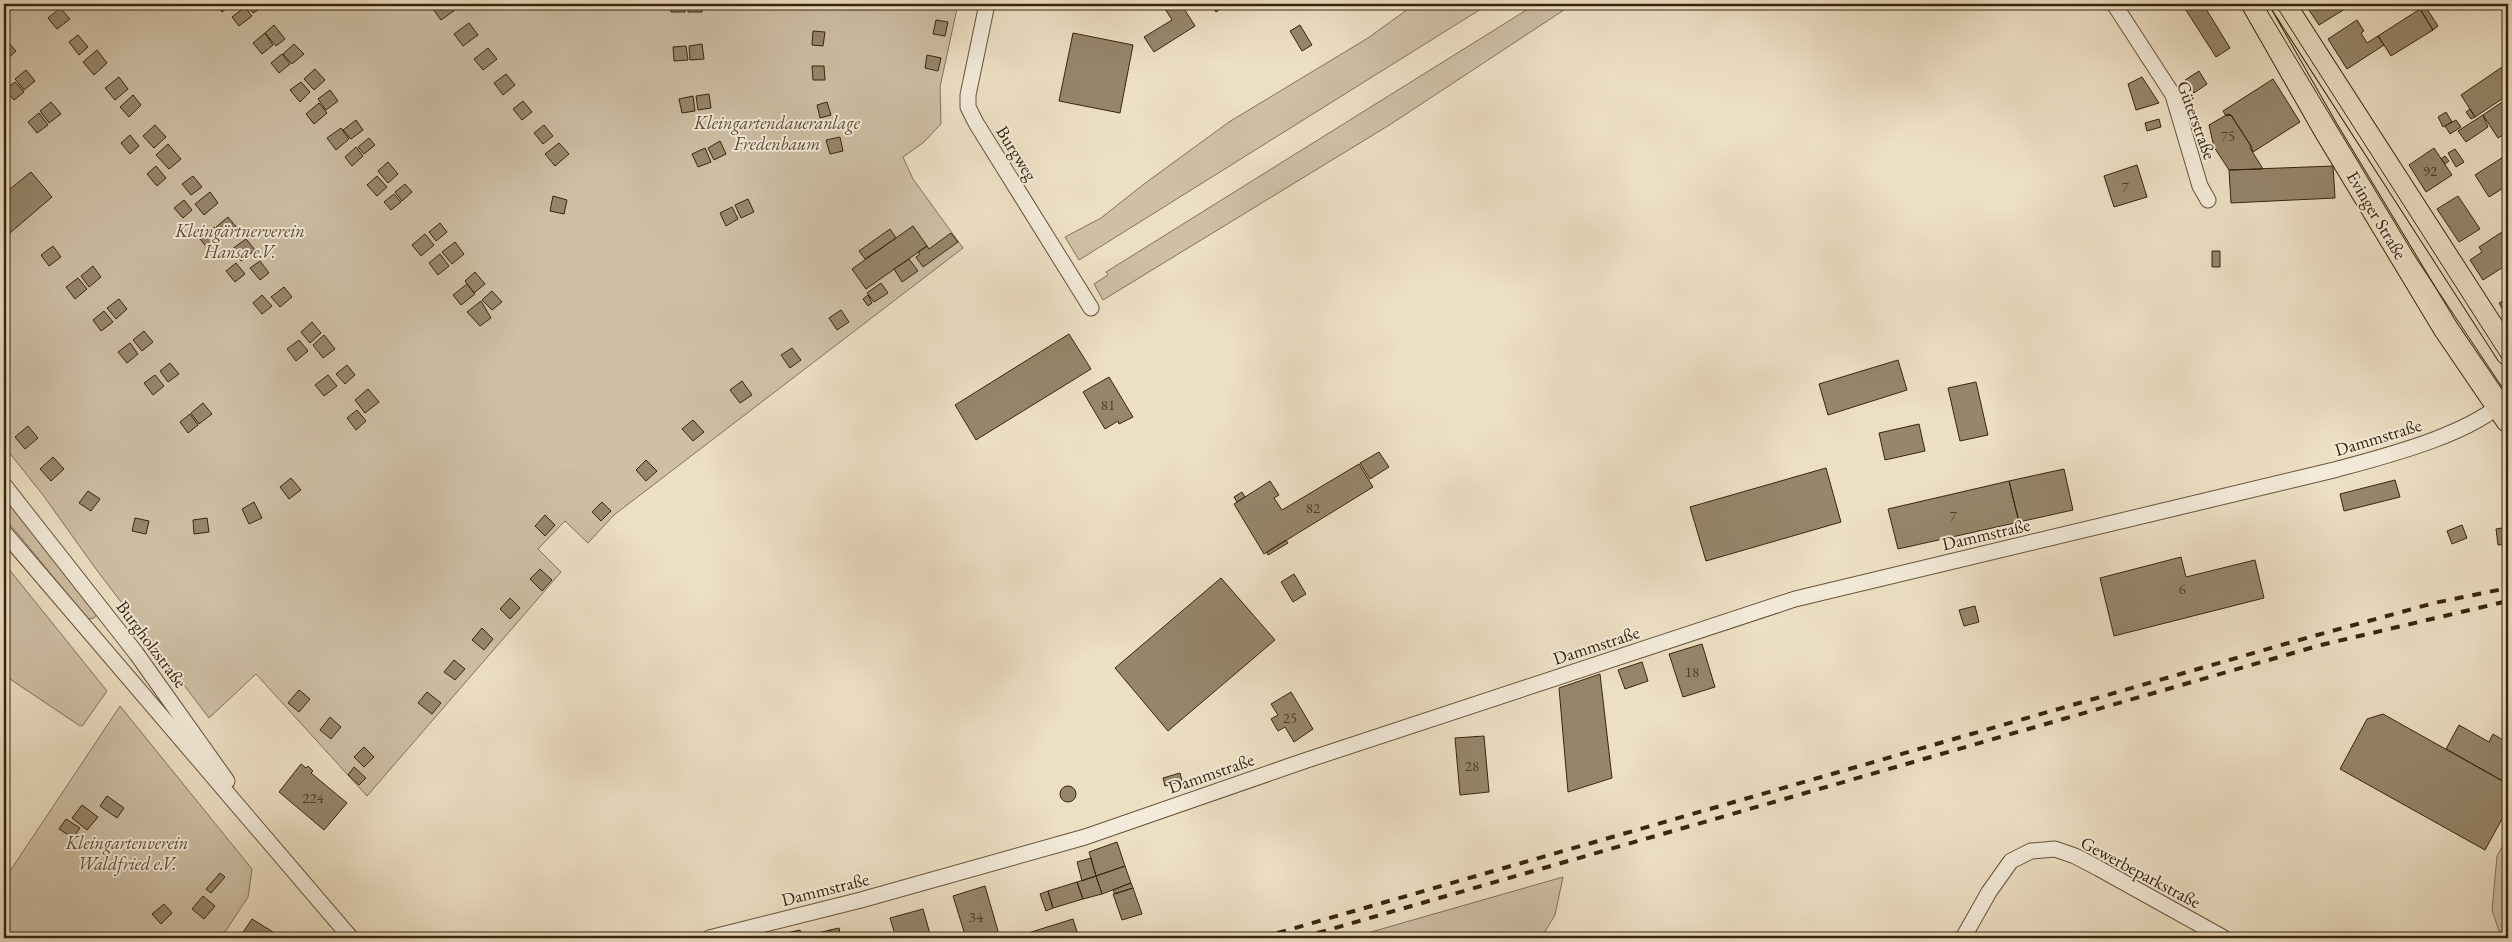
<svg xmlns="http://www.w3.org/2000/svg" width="2512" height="942" viewBox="0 0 2512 942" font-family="'EB Garamond',serif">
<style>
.green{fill:#cebfa5;stroke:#837258}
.building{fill:#96866b;stroke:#38250b}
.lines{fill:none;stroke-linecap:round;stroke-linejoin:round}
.street-casing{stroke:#655439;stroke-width:17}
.primary-casing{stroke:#38250b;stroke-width:26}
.street{stroke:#f3ead9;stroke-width:15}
.primary{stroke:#eddfc4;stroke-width:24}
.tram{stroke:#38250b;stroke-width:1}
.rail{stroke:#38250b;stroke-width:4;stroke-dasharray:9 9;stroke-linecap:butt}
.labels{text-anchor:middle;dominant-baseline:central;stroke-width:4;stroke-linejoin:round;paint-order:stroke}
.number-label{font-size:15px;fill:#503d23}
.street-label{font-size:18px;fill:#38250b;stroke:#f3ead9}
.park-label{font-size:18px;font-style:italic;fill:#5e4c32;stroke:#f3ead9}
</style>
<rect width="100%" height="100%" fill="#eddfc4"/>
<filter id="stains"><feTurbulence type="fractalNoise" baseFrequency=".004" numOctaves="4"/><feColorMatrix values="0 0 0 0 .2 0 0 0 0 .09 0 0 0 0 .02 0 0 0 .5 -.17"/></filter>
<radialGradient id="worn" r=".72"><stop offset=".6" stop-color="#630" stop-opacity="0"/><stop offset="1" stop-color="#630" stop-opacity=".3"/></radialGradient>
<path class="green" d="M4,4H958L940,87L941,124L924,142L903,157L913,179L963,248L614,515L588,543L565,521L538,549L561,572L367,796L256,674L209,718L93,565L43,495L4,446Z
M1415,4H1489L1079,260L1065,237L1101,218L1144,184L1229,122L1368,38Z
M1536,4H1573L1391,124L1103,300L1094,284L1108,275L1106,272Z
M4,493L97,614L94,618L88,619L4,517Z
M4,563L107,691L83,725L80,726L4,675Z
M120,706L252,869L248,897L221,938H4V880Z
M2508,836V938H2495L2499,931L2492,910L2497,856Z
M1563,877L1555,915L1541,938H1350Z"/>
<path class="building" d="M216,4H233L222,12Z
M249,4H262L264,6L253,13L247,5Z
M441,4H450L455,10L441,20L433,9Z
M671,4H685V12H671Z
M688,4H702V12H688Z
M815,4H826L825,9L814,8Z
M1162,4H1181L1195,26L1154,52L1144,37L1172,20Z
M1211,4H1227L1216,12Z
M2182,4H2203L2230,48L2216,57Z
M2305,4H2353L2319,25Z
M2425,6L2438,26L2433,30L2420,9Z
M245,7L252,16L239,26L232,17Z
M60,8L70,19L57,29L48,18Z
M2420,9L2433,30L2391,56L2378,36Z
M936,20L948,22L945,36L933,34Z
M2357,20L2364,31L2361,33L2367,43L2378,36L2384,45L2347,69L2328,39Z
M469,23L478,35L463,46L454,34Z
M274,25L285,39L276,46L265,33Z
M1300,25L1312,45L1302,51L1290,31Z
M813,31L825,32L823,46L812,45Z
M265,33L273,45L262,54L253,43Z
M1073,33L1133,45L1120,113L1059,101Z
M78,35L88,47L79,55L69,42Z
M6,40L16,51L4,62V42Z
M294,44L304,54L292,64L283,54Z
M702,44L704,59L690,60L689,46Z
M686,46L688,60L674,61L673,47Z
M488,48L497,59L483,70L474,59Z
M97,50L107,63L94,75L83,62Z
M282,54L290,64L279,73L271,63Z
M927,55L941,58L938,71L925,68Z
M2508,63V95L2475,117L2461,95Z
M812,66H824L825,80H813Z
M315,69L325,80L314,90L304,79Z
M26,70L35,81L24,90L15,79Z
M2199,71L2207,84L2194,93L2185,80Z
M506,74L515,85L503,95L494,83Z
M119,77L128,89L115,100L105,88Z
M2142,77L2159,103L2136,110L2128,84Z
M2273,79L2300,122L2253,152L2251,146L2231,115L2226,116L2223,111Z
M15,82L24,92L14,100L5,90Z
M301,82L310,92L300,102L290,90Z
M330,90L338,101L326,110L318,99Z
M709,94L711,108L698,110L696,96Z
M133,95L141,105L129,117L120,107Z
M693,96L695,111L682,113L679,99Z
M2508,98V132L2498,138L2483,115Z
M523,101L532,112L522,120L513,109Z
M51,102L61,114L49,123L40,111Z
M827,102L831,115L820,118L817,105Z
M319,103L327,113L314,124L306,114Z
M2470,109L2475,117L2471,119L2466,112Z
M2446,112L2452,122L2443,127L2438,117Z
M39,113L48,125L37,133L28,122Z
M2228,114L2231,115L2251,146L2250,148L2263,169L2229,170L2214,147L2209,125Z
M2483,115L2488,127L2466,142L2458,131Z
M2159,119L2161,127L2147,131L2145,123Z
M356,120L363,130L351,139L343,130Z
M2456,120L2461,127L2450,134L2445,126Z
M155,125L166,137L154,148L143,136Z
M544,125L553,136L543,144L534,133Z
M341,128L349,139L336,150L327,138Z
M130,135L139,146L130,154L121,143Z
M840,137L843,151L830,154L826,140Z
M369,138L375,145L364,154L358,147Z
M720,141L726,154L714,160L708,148Z
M559,143L569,154L555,166L545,154Z
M168,144L181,159L169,169L156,155Z
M356,147L363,156L352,166L345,157Z
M705,148L711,162L698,167L692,154Z
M2434,148L2452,175L2426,192L2409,165Z
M2455,149L2464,162L2456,167L2448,153Z
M2508,154V185L2489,197L2475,175Z
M2445,156L2449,161L2445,164L2441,159Z
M388,162L398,174L388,183L378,171Z
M2137,165L2147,197L2114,207L2104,176Z
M156,166L166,178L157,186L147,174Z
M2333,166L2335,198L2231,203L2229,170Z
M31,172L52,197L4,238V194Z
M193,176L202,187L191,195L182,184Z
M377,176L387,187L377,196L367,185Z
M405,184L412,192L402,201L395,192Z
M210,192L218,203L204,215L195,204Z
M394,194L401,202L391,210L384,202Z
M553,196L567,200L564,214L550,211Z
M2458,196L2480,229L2459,242L2437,209Z
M748,199L754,212L741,218L735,205Z
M184,200L192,210L183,218L174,208Z
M732,207L738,219L726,226L720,213Z
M228,217L237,228L225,238L216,227Z
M440,223L447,232L436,241L429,232Z
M913,226L927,246L866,289L852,269Z
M214,227L223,238L209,250L200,239Z
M2508,228V264L2483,280L2470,260L2482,252L2479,247Z
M890,229L896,238L865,259L859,251Z
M951,233L958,242L923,267L916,257L920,254L918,252L927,246L929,249Z
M425,234L434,245L421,256L412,245Z
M246,239L255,250L241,261L232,249Z
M455,242L464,254L452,264L442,252Z
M53,246L61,257L49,266L41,255Z
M2212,251H2220V267H2212Z
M440,254L449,266L438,275L429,263Z
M909,259L918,271L902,282L894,269Z
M260,261L269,273L260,280L250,268Z
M236,263L245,274L235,282L226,271Z
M93,266L101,277L89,287L81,276Z
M475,272L485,284L474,293L465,281Z
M78,278L87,289L75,299L66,287Z
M881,283L888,293L874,302L867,293Z
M467,284L475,294L461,305L453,295Z
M284,287L292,297L280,307L271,297Z
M492,291L502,302L492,310L482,300Z
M262,295L272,306L262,314L253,303Z
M868,295L872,303L868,306L863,299Z
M2508,298V319L2499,303Z
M119,299L127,309L116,319L107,308Z
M481,301L491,318L480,326L467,312Z
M841,310L849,322L837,330L829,318Z
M104,311L113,322L101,331L93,320Z
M312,322L321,333L310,343L301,332Z
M144,331L153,342L142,351L133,340Z
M1069,334L1091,369L976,440L955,405Z
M324,335L335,349L323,358L313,345Z
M299,340L308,351L296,361L287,349Z
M130,343L138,354L127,363L118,352Z
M792,348L801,360L790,368L781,355Z
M1898,360L1907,390L1828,415L1819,384Z
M170,363L179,374L168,382L160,371Z
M347,365L355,375L345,384L336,374Z
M155,375L164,386L153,395L144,383Z
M328,375L337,386L324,396L315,385Z
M1109,377L1133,417L1119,424L1118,421L1105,429L1083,392Z
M742,381L752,395L740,403L730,390Z
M1976,382L1988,435L1960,441L1948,388Z
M368,389L379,402L365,413L355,400Z
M4,397L10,405L4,410Z
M203,403L212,414L199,424L191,413Z
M357,410L366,421L356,430L347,418Z
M190,414L198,425L188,433L180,422Z
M693,420L704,432L693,441L682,429Z
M1919,424L1925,451L1885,460L1879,433Z
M28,426L38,438L25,449L15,437Z
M1379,452L1389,467L1370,479L1360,463Z
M53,457L64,469L51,481L40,469Z
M646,460L657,471L646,481L636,470Z
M1359,464L1373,487L1264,554L1234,504L1270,481L1279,495L1274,498L1282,510Z
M1826,468L1841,522L1706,561L1690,507Z
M2064,469L2073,510L2019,522L2009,481Z
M291,478L301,490L289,499L280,487Z
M2395,480L2400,497L2344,511L2340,494Z
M2009,481L2019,522L1898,549L1888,509Z
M88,491L100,499L91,511L79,503Z
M1242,492L1245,497L1237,502L1234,497Z
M254,502L262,518L249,524L242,509Z
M602,502L611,511L601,521L592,512Z
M545,515L555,525L545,536L535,526Z
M135,518L149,521L146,534L132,531Z
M207,518L209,532L194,534L193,520Z
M2462,525L2467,538L2452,544L2447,531Z
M2508,527V544L2498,545L2496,529Z
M1286,540L1288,543L1268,555L1267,552Z
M2181,557L2186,577L2255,560L2264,598L2114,636L2100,578Z
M540,569L552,580L542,591L530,579Z
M1294,574L1306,594L1293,602L1281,582Z
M1221,578L1275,640L1168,731L1115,668Z
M510,598L520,608L510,619L500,609Z
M1975,606L1979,622L1964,626L1959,610Z
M482,628L493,639L484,650L472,640Z
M1702,644L1715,687L1683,697L1669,654Z
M454,660L465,669L455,680L444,672Z
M1642,662L1648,681L1625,689L1618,670Z
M1600,674L1612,778L1568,792L1559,688Z
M299,690L310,699L299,712L288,703Z
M427,692L441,703L432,714L418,703Z
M1291,692L1313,729L1294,742L1285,727L1278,731L1271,719L1278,715L1271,704Z
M2383,714L2508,784V808L2485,850L2340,769L2367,719Z
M330,717L341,727L331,739L320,730Z
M2459,725L2489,742L2493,734L2506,742L2502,749L2508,753V784L2446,749Z
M1484,736L1489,792L1460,795L1455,738Z
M364,747L374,757L364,767L354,757Z
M301,764L306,768L308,766L313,771L311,773L347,803L324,830L279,792Z
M354,767L366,778L359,785L348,775Z
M1180,773L1182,781L1165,786L1163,778Z
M1060 794a8 8 0 1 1 16 0a8 8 0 1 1-16 0Z
M107,796L124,808L117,818L100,806Z
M82,805L98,817L87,830L72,818Z
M66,819L80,828L73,838L59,829Z
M1117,842L1125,866L1096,876L1089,852Z
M1091,858L1096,876L1082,881L1077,862Z
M1125,866L1131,883L1102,894L1096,876Z
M220,873L225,877L211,893L206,889Z
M1096,876L1102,894L1083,899L1077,882Z
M1077,882L1083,899L1053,908L1048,891Z
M1131,883L1133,888L1115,894L1113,890Z
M985,886L1000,938H979L978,936L966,938L953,896Z
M1133,888L1142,914L1122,920L1113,894Z
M1048,891L1053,908L1046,911L1040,894Z
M203,896L215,906L204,919L192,909Z
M164,904L172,913L161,924L152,914Z
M923,909L930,934L914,938H896L890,918Z
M252,919L278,935L275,938H239Z
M1073,919L1079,938H1030L1028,933Z
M839,928L841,938H832L830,930Z
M800,930L802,937L792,938L791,932Z
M830,930L832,938H797L802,937Z
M791,932L792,938H767Z
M873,934L874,938H856Z
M930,934L931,938H914Z"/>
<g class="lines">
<defs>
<path id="street" d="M987,4L968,95V107L976,123L1091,308
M2114,4L2173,95L2200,186L2208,200
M4,485L136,653L227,781
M4,532L351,938
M709,938L861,900L1085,837L1310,759L1795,599L2334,470C2382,457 2475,434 2508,397
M1963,938L1989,892L2011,861L2031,851L2055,849L2075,856L2098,868L2224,938"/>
<path id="primary" d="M2254,4L2326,130L2446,329L2508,420
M2283,4L2508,353"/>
</defs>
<use href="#street" class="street-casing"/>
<use href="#primary" class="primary-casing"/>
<use href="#street" class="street"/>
<use href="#primary" class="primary"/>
<path class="tram" d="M2263,4L2416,258L2508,396
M2275,4L2508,368"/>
<path class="rail" d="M1260,938L2292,642L2434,603L2508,588
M1300,938L2321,645L2508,601"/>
</g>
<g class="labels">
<g class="number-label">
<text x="2228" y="135">75</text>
<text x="2430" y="170">92</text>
<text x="2125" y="186">7</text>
<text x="1108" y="404">81</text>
<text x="1313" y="507">82</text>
<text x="1953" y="515">7</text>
<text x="2182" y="588">6</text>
<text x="1692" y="671">18</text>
<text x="1290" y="717">25</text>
<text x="1472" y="765">28</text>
<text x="313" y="797">224</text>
<text x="976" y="916">34</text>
</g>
<g class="street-label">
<text transform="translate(2197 120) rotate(70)">Güterstraße</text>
<text transform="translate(1017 153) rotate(58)">Burgweg</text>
<text transform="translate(2377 215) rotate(59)">Evinger Straße</text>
<text transform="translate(2378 437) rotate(-17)">Dammstraße</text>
<text transform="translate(1986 534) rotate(-13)">Dammstraße</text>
<text transform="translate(152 644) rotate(53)">Burgholzstraße</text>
<text transform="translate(1596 645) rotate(-18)">Dammstraße</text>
<text transform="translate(1211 773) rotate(-19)">Dammstraße</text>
<text transform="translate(2141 872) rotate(28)">Gewerbeparkstraße</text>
<text transform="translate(825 889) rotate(-14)">Dammstraße</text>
</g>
<g class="park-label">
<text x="777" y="122">Kleingartendaueranlage<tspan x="777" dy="21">Fredenbaum</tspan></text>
<text x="240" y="230">Kleingärtnerverein<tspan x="240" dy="21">Hansa e.V.</tspan></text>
<text x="127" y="842">Kleingartenverein<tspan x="127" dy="21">Waldfried e.V.</tspan></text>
</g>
</g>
<rect width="2512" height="942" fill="none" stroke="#eddfc4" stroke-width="20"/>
<rect x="5" y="5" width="2502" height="932" fill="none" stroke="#38250b" stroke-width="2.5"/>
<rect x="10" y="10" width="2492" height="922" fill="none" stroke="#38250b"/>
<rect width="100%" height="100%" filter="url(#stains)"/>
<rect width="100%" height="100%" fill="url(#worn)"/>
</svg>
